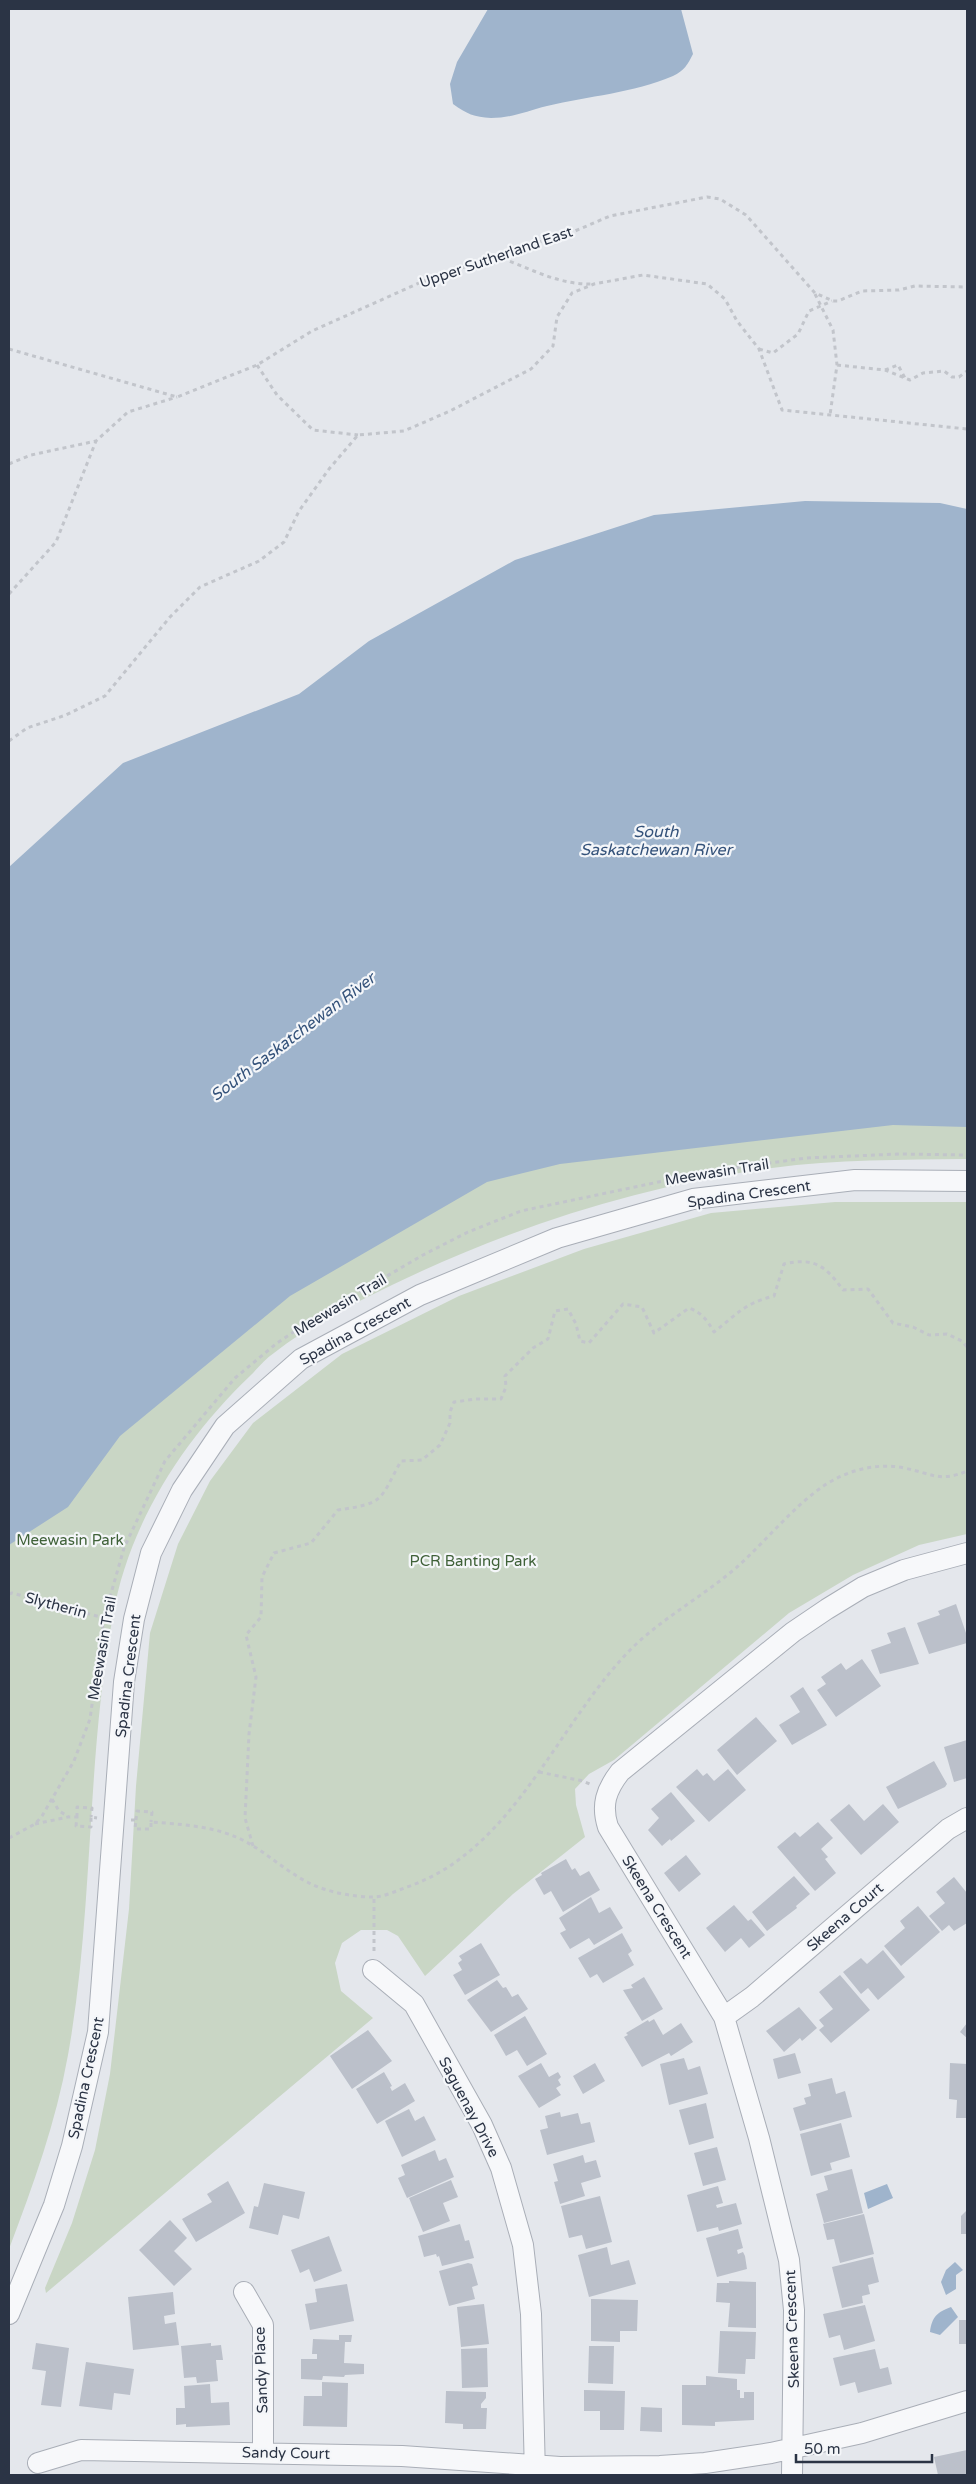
<svg xmlns="http://www.w3.org/2000/svg" width="976" height="2484" viewBox="0 0 976 2484" font-family="'Varela Round',sans-serif">
<style>
.green{fill:#c9d6c5}
.water{fill:#9fb4cc}
.building{fill:#bbc0ca}
.lines{fill:none;stroke-linecap:round;stroke-linejoin:round}
.minor-casing{stroke:#a9aeb7;stroke-width:22}
.path{stroke:#c2c5cb;stroke-width:3;stroke-dasharray:4 4;stroke-linecap:butt}
.minor{stroke:#f7f8fa;stroke-width:20}
.labels{text-anchor:middle;dominant-baseline:central;stroke-width:4.5;stroke-linejoin:round;paint-order:stroke}
.street-label{font-size:15px;fill:#2b3445;stroke:#f4f6f9}
.park-label{font-size:15px;fill:#3f6138;stroke:#f4f6f9}
.water-label{font-size:16px;font-style:italic;fill:#34527a;stroke:#f4f6f9}
</style>
<rect width="100%" height="100%" fill="#e4e7ec"/>
<path class="green" d="M967,1118V1159C902,1160 837,1159 772,1168C640,1186 512,1227 392,1285C355,1303 307,1327 274,1353C265,1359 258,1368 250,1376C183,1440 129,1524 113,1615C86,1760 94,1910 68,2055C56,2122 33,2186 9,2249V1513L240,1314L494,1159Z
M835,1202H967V1534L919,1545L853,1575L789,1613L614,1760L589,1774L575,1789L576,1805L585,1837L513,1894L425,1976L398,1936L387,1930H361L342,1943L335,1963L341,1991L373,2018L46,2293L45,2288L72,2223L95,2150L110,2074L129,1909L136,1786L150,1633L178,1544L210,1481L253,1423L342,1354L459,1296L584,1249L711,1213Z"/>
<path class="water" d="M488,9H681L693,54C688,64 684,71 673,76C633,93 589,96 547,106C527,111 512,118 491,118C474,117 467,114 453,104L450,84L457,62Z
M805,501L940,503L967,509V1127L893,1125L560,1164L487,1182L290,1296L120,1436L68,1507L9,1545V867L123,763L299,694L369,641L515,560L654,515Z
M887,2184L893,2198L868,2209L864,2193Z
M955,2262L963,2270L956,2275V2289L946,2295L941,2282L946,2270Z
M951,2307L958,2317L940,2335L930,2332C932,2317 937,2312 951,2307Z"/>
<path class="building" d="M956,1604L967,1636V1643L929,1654L917,1623L940,1615L938,1611Z
M905,1627L919,1664L880,1674L871,1650L891,1643L887,1633Z
M862,1659L881,1686L836,1717L817,1690L826,1684L821,1677L841,1663L846,1670Z
M803,1687L827,1725L792,1745L779,1725L800,1712L790,1696Z
M756,1717L777,1741L737,1775L717,1750Z
M967,1740V1778L954,1782L944,1747Z
M934,1761L947,1784L945,1787L898,1809L886,1787Z
M697,1769L703,1776L707,1773L714,1781L728,1769L746,1790L709,1822L676,1787Z
M671,1792L695,1821L671,1841L670,1839L662,1846L648,1830L659,1818L651,1809Z
M849,1804L864,1821L883,1804L899,1822L861,1855L830,1820Z
M818,1822L833,1838L821,1849L828,1857L825,1859L836,1873L815,1891L777,1847L795,1832L800,1837Z
M686,1855L701,1874L679,1892L664,1873Z
M566,1859L572,1870L575,1868L580,1876L589,1871L600,1890L563,1912L551,1891L544,1895L535,1879L542,1875L541,1873Z
M794,1876L810,1894L796,1906L797,1908L767,1931L752,1912Z
M954,1877L967,1893V1923L954,1931L949,1925L942,1931L929,1916L945,1903L936,1892Z
M591,1897L599,1913L610,1907L623,1928L594,1945L589,1938L570,1949L560,1933L566,1930L559,1918Z
M734,1905L748,1921L751,1919L765,1935L749,1948L741,1938L725,1952L706,1928Z
M918,1906L940,1932L901,1966L884,1946L905,1928L900,1921Z
M622,1933L632,1951L628,1954L634,1965L603,1983L597,1974L590,1978L578,1958Z
M481,1943L500,1975L465,1995L453,1975L462,1970L458,1963L462,1960L459,1956Z
M883,1950L905,1977L878,2000L868,1988L861,1994L843,1972L861,1958L867,1964Z
M840,1975L870,2010L831,2043L819,2030L824,2026L819,2020L833,2009L819,1992Z
M644,1977L663,2009L642,2021L623,1990L633,1988L631,1985Z
M497,1980L503,1988L506,1987L512,1997L518,1994L528,2009L491,2032L467,2000Z
M799,2007L817,2028L802,2041L800,2038L784,2052L766,2031Z
M525,2016L547,2054L527,2066L517,2050L506,2056L494,2035Z
M654,2019L663,2035L681,2023L693,2042L671,2056L669,2053L642,2067L624,2037L628,2035L626,2033L648,2020L649,2022Z
M967,2023V2038L960,2032Z
M368,2030L392,2061L352,2089L330,2056Z
M795,2053L801,2073L778,2079L773,2059Z
M684,2058L688,2070L700,2066L708,2094L669,2105L660,2064Z
M541,2063L549,2077L558,2072L561,2077L558,2080L561,2085L556,2088L561,2095L539,2108L518,2076Z
M595,2063L605,2081L583,2094L573,2076Z
M950,2063L967,2064V2118H956L957,2100L949,2099Z
M384,2072L392,2086L390,2087L392,2091L405,2083L415,2101L377,2124L356,2089Z
M832,2078L836,2094L845,2091L852,2117L800,2131L793,2108L806,2104L804,2098L811,2096L808,2084Z
M706,2103L714,2138L689,2145L679,2110Z
M409,2109L415,2121L424,2116L436,2140L402,2157L385,2121Z
M560,2112L561,2117L578,2113L581,2124L590,2122L595,2142L547,2155L540,2130L548,2128L545,2116Z
M841,2123L850,2157L830,2163L832,2170L811,2176L800,2134Z
M717,2147L726,2180L703,2186L694,2153Z
M435,2150L439,2161L446,2158L454,2177L407,2198L398,2178L405,2175L401,2165Z
M583,2155L585,2163L596,2160L601,2177L581,2183L585,2196L560,2204L554,2182L558,2181L553,2164Z
M852,2169L863,2213L824,2223L816,2194L828,2190L824,2176Z
M451,2180L458,2197L443,2203L450,2221L423,2232L409,2198Z
M228,2181L245,2213L196,2242L182,2219L212,2202L207,2194Z
M264,2183L305,2192L299,2219L283,2215L278,2235L249,2228L254,2206L258,2207Z
M718,2186L723,2203L716,2205L717,2208L736,2203L742,2224L719,2231L718,2227L697,2232L687,2195Z
M600,2196L612,2242L586,2249L582,2235L569,2238L561,2206Z
M967,2210V2234H961V2216Z
M864,2214L874,2254L840,2263L834,2239L827,2240L823,2224Z
M170,2220L187,2238L174,2251L192,2269L174,2286L139,2250Z
M460,2224L465,2241L469,2240L474,2258L442,2266L439,2256L437,2257L436,2254L424,2257L418,2236Z
M738,2229L743,2248L737,2250L738,2254L743,2252L745,2256L747,2269L717,2277L706,2238Z
M329,2236L342,2271L314,2282L309,2269L300,2273L291,2250Z
M607,2247L611,2265L629,2260L636,2284L589,2297L578,2255Z
M873,2257L879,2282L868,2285L870,2294L862,2296L863,2303L842,2308L832,2267Z
M468,2263L472,2264L478,2285L472,2287L475,2299L449,2306L439,2271Z
M729,2281L756,2282V2328L728,2327L730,2303L716,2302L717,2283H729Z
M347,2284L354,2321L310,2330L305,2304L317,2302L315,2289Z
M173,2292L175,2314L164,2316L165,2324L176,2322L179,2345L133,2350L128,2297Z
M591,2299L638,2300L637,2331H620V2342L591,2341Z
M484,2304L489,2344L461,2347L457,2307Z
M865,2305L875,2341L844,2350L840,2335L829,2338L823,2314Z
M959,2320H967V2344H959Z
M720,2331L756,2332L755,2359H746L745,2374L718,2373Z
M339,2335H352L351,2342H345L344,2363L364,2364V2374L345,2375L344,2377L323,2376L322,2380L301,2379V2359H317V2354H312L313,2339L339,2340Z
M36,2343L69,2348L61,2407L41,2405L46,2371L32,2369Z
M211,2343V2346L221,2345L223,2360H216L218,2381L197,2383L196,2377L184,2378L181,2346Z
M589,2346H614L613,2384L588,2383Z
M487,2348L488,2387L462,2388L461,2349Z
M875,2349L880,2369L888,2367L892,2384L858,2393L855,2382L840,2386L833,2358Z
M86,2362L134,2369L130,2395L114,2393L112,2410L79,2406Z
M706,2376L737,2379V2390H740V2398H744V2392H754V2420L715,2422V2426L682,2425V2385H706Z
M322,2382L348,2383L347,2427L303,2426L304,2396H322Z
M210,2384L211,2403L229,2402L230,2425L186,2427V2424L176,2425V2408H185L184,2386Z
M584,2390L625,2391L624,2430H600V2411H584Z
M446,2391L486,2392V2398L481,2404V2408H487L486,2429H463V2424L445,2423Z
M641,2407L662,2408V2432L640,2431Z
M967,2450V2475H938L934,2457Z"/>
<g class="lines">
<defs>
<path id="minor" d="M373,1970L414,2004L482,2125L501,2168L523,2245L531,2314L535,2475
M724,2017L752,1997L948,1829L967,1818
M244,2292L263,2325V2453
M9,2314L54,2205L72,2146L98,2032L124,1682L134,1619L151,1553L182,1490L225,1426L301,1359L420,1295L557,1238L693,1199L855,1180L967,1181
M38,2463L81,2450L402,2456L560,2467L660,2466L705,2463L771,2453L862,2433L967,2401
M792,2475L794,2310L789,2260L759,2138L724,2017L608,1827C601,1805 606,1790 620,1772L793,1632L827,1609L863,1587L904,1570L967,1553"/>
</defs>
<use href="#minor" class="minor-casing"/>
<path class="path" d="M495,256C526,266 557,285 591,284
M815,294L833,330L837,365L830,415
M9,349L177,397L257,365L312,331L419,283L515,249L568,234L610,216L707,197L720,199L746,215L815,293L833,301H838L862,291L899,290L915,286L967,287
M759,349L773,353L798,334L809,311L832,301
M257,365L277,395L313,430L358,435
M837,365L885,370L910,380L923,373L944,371L952,377H959L967,371
M885,370L898,365L905,378
M9,464L31,455L96,441L128,412L177,397
M9,594L56,542L96,441
M9,741L27,728L66,715L105,696L170,617L200,587L259,561L284,542L299,511L329,469L358,435L404,431L450,411L531,369L553,346L557,317L572,293L594,284L643,275L707,284L725,299L737,321L759,349L782,410L967,429
M9,1594L12,1593L104,1618
M539,1772L583,1781L592,1785
M52,1799L59,1811L69,1817
M77,1817V1807L92,1808L91,1817
M131,1820H136L135,1829H151V1822C178,1824 211,1826 236,1837C262,1848 283,1870 309,1883C327,1892 353,1897 373,1897C384,1897 396,1891 407,1887C508,1853 553,1736 619,1662C652,1623 699,1600 737,1567C766,1541 791,1509 822,1487C845,1471 876,1462 904,1468C931,1473 939,1483 967,1471
M136,1820L137,1811L152,1812L151,1822
M35,1824L68,1817H77L76,1826L91,1827V1817L97,1818
M9,1838L35,1824L42,1816L74,1761L90,1719L104,1618L124,1548L165,1461L235,1378L277,1343L315,1318L423,1255L468,1232L521,1211L706,1172L806,1158L899,1154L967,1155
M253,1846L245,1818L249,1734L256,1677L246,1635L261,1617L262,1577L274,1553L311,1543L338,1510C385,1503 379,1501 401,1461L422,1460L440,1445L450,1423V1412L454,1402L476,1399H501L506,1387L505,1376L533,1348L548,1339L555,1311L568,1309L576,1324L580,1341L589,1343L623,1304L642,1307L654,1333L689,1308C702,1313 707,1320 714,1332C737,1314 745,1303 774,1296L784,1264C814,1257 826,1266 843,1290L868,1289L893,1323L913,1327L929,1335L947,1334L962,1341L967,1347
M374,1951V1897"/>
<use href="#minor" class="minor"/>
</g>
<g class="labels">
<g class="street-label">
<text transform="translate(496 257) rotate(-19)">Upper Sutherland East</text>
<text transform="translate(717 1172) rotate(-9)">Meewasin Trail</text>
<text transform="translate(749 1194) rotate(-8)">Spadina Crescent</text>
<text transform="translate(340 1305) rotate(-31)">Meewasin Trail</text>
<text transform="translate(355 1331) rotate(-29)">Spadina Crescent</text>
<text transform="translate(56 1605) rotate(15)">Slytherin</text>
<text transform="translate(102 1648) rotate(-80)">Meewasin Trail</text>
<text transform="translate(128 1676) rotate(-83)">Spadina Crescent</text>
<text transform="translate(657 1907) rotate(58)">Skeena Crescent</text>
<text transform="translate(845 1917) rotate(-41)">Skeena Court</text>
<text transform="translate(86 2078) rotate(-78)">Spadina Crescent</text>
<text transform="translate(469 2107) rotate(62)">Saguenay Drive</text>
<text transform="translate(792 2329) rotate(-92)">Skeena Crescent</text>
<text transform="translate(261 2370) rotate(-92)">Sandy Place</text>
<text transform="translate(286 2453) rotate(1)">Sandy Court</text>
</g>
<g class="park-label">
<text x="70" y="1540">Meewasin Park</text>
<text x="473" y="1561">PCR Banting Park</text>
</g>
<g class="water-label">
<text x="656" y="832">South<tspan x="656" dy="18">Saskatchewan River</tspan></text>
<text transform="translate(293 1037) rotate(-37)">South Saskatchewan River</text>
</g>
</g>
<rect width="976" height="2484" fill="none" stroke="#2b3445" stroke-width="20"/>
<path d="M796 2454v8h136v-8" fill="none" stroke="#2b3445" stroke-width="2.5"/>
<text x="804" y="2454" font-size="15" fill="#2b3445" stroke="#f4f6f9" stroke-width="4" paint-order="stroke">50 m</text>
</svg>
